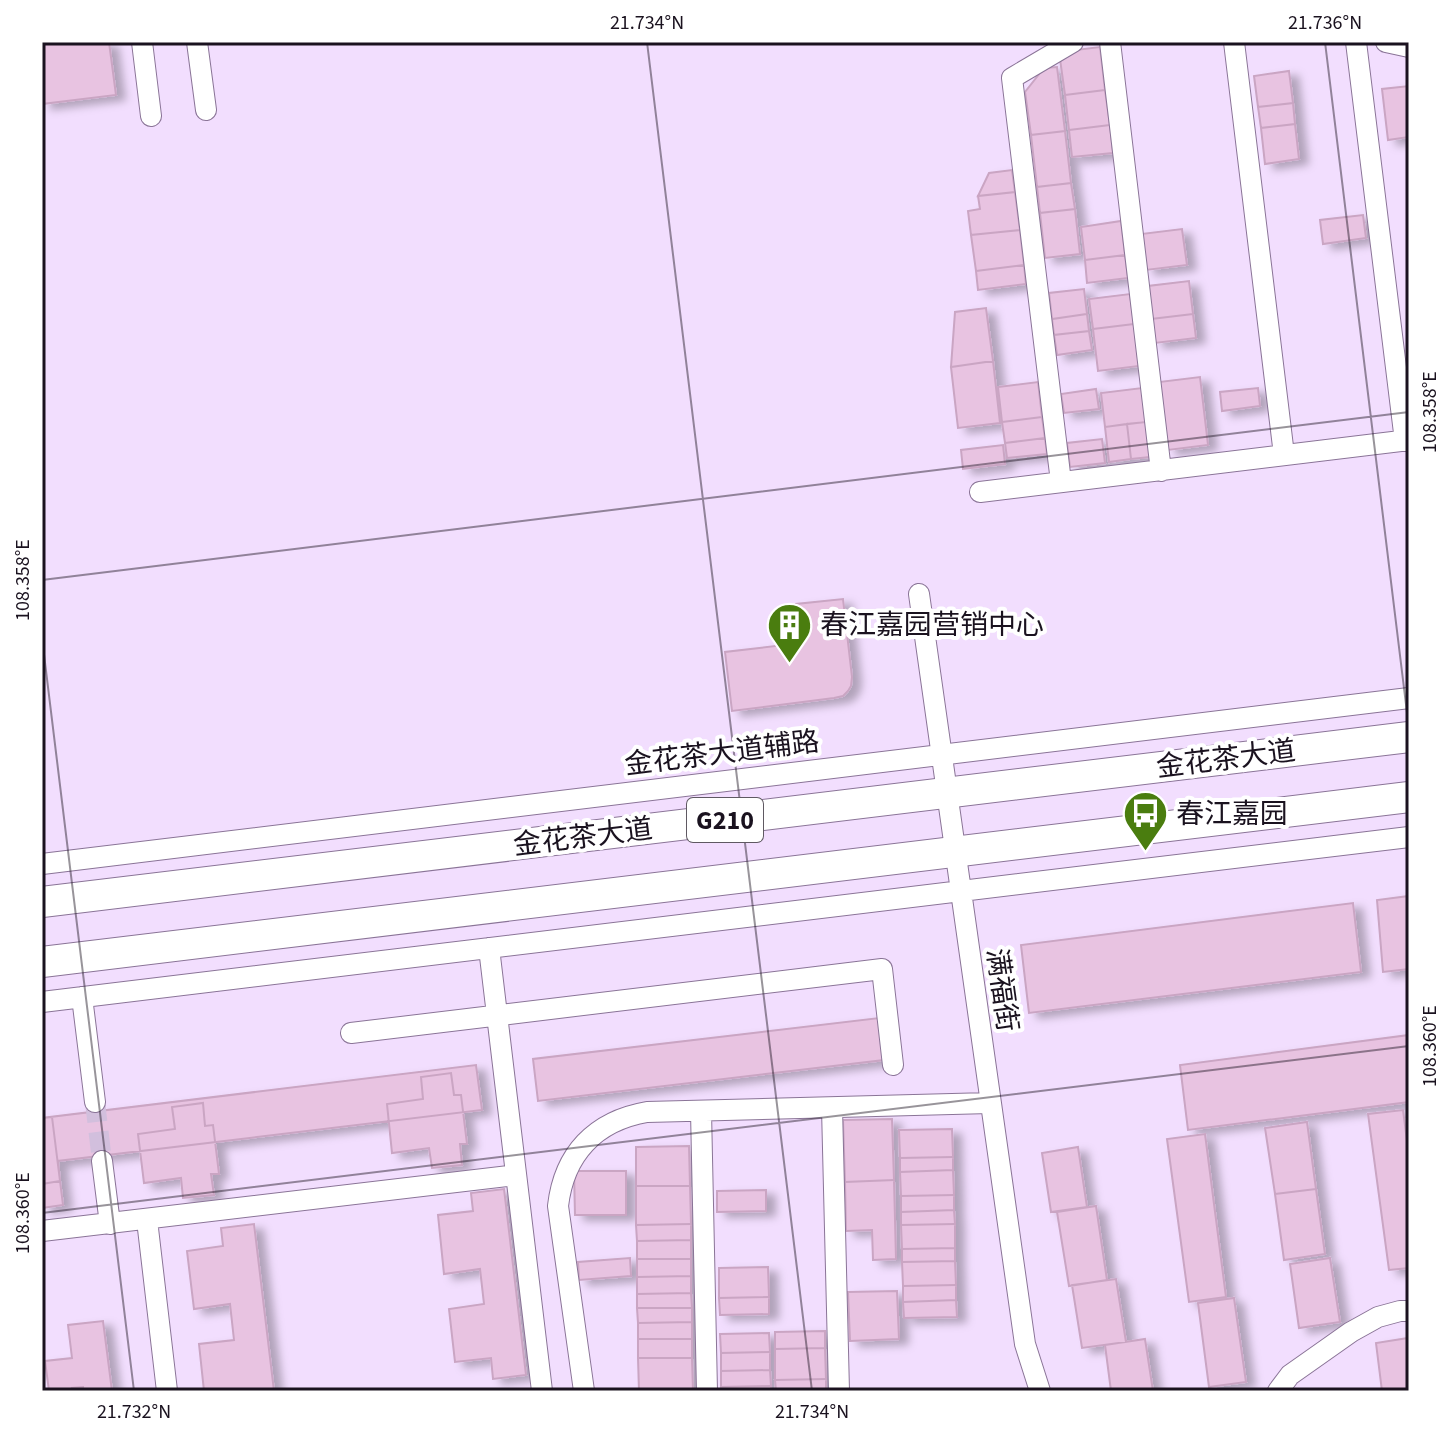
<svg xmlns="http://www.w3.org/2000/svg" width="1451" height="1433" viewBox="0 0 1451 1433" font-family="'Source Sans 3','Noto Sans SC',sans-serif">
<style>
.building{fill:#e8c3e1;stroke:#caa5c3;stroke-width:2;filter:url(#shadow)}
.lines{fill:none;stroke-linecap:round;stroke-linejoin:round}
.minor-tunnel{stroke:#d2bfdd;stroke-width:20;stroke-dasharray:20 10;stroke-linecap:butt}
.minor-casing{stroke:#8a7497;stroke-width:22}
.highway-casing{stroke:#8a7497;stroke-width:32}
.minor{stroke:#fff;stroke-width:20}
.highway{stroke:#fff;stroke-width:30}
.ticks{fill:none;stroke:#1a121f;stroke-width:2;stroke-opacity:0.45}
.labels{text-anchor:middle;dominant-baseline:central;stroke-width:8;stroke-linejoin:round;paint-order:stroke}
.shield{fill:#fff;stroke:#5f5962;stroke-width:2}
.shield-label{font-size:26px;font-weight:bold;fill:#1a121f}
.poi-label{font-size:28px;fill:#1a121f;stroke:#fff;text-anchor:start}
.street-label{font-size:28px;fill:#1a121f;stroke:#fff}
.neatline{fill:none;stroke:#1a121f;stroke-width:3}
.ticks-label{font-size:20px;text-anchor:middle;fill:#1a121f}
</style>
<defs>
<filter id="shadow"><feDropShadow dx="9" dy="5" stdDeviation="4" flood-color="#0004"/></filter>
</defs>
<rect width="100%" height="100%" fill="#f2defe"/>
<path class="building" d="M42,42H109L116,95L42,104Z
M1100,47L1105,90L1065,95L1059,52Z
M1057,67L1065,131L1031,135L1025,92L1044,68Z
M1289,71L1293,103L1258,107L1254,76Z
M1409,86V137L1388,140L1382,89Z
M1105,90L1110,125L1069,130L1065,95Z
M1293,103L1295,124L1261,128L1258,107Z
M1295,124L1299,159L1265,164L1261,128Z
M1110,125L1113,153L1072,157L1069,130Z
M1065,131L1071,183L1037,187L1031,135Z
M1012,170L1015,192L978,196L989,173Z
M1071,183L1075,209L1040,213L1037,187Z
M1015,192L1020,230L971,235L968,211L980,209L978,196Z
M1075,209L1080,254L1045,258L1040,213Z
M1363,215L1366,238L1323,244L1320,220Z
M1121,221L1125,255L1085,260L1081,227Z
M1182,229L1187,265L1146,270L1141,234Z
M1020,230L1024,265L976,271L971,235Z
M1125,255L1128,278L1087,283L1085,260Z
M1024,265L1026,284L978,290L976,271Z
M1189,281L1193,314L1151,319L1148,286Z
M1084,289L1087,314L1052,319L1049,293Z
M1130,294L1134,324L1093,329L1089,299Z
M986,308L993,361L951,367L955,312Z
M1087,314L1089,331L1054,335L1052,319Z
M1193,314L1196,338L1155,343L1151,319Z
M1134,324L1139,366L1098,371L1093,329Z
M1089,331L1092,350L1057,355L1054,335Z
M993,361L1000,423L958,428L951,367Z
M1200,377L1208,445L1168,450L1159,382Z
M1038,382L1042,417L1002,422L998,387Z
M1142,388L1146,422L1105,427L1101,393Z
M1258,388L1260,406L1222,411L1220,392Z
M1096,389L1099,409L1064,413L1061,394Z
M1042,417L1045,438L1005,443L1002,422Z
M1146,422L1150,457L1131,459L1127,424Z
M1127,424L1131,459L1109,462L1105,427Z
M1045,438L1047,454L1007,458L1005,443Z
M1102,439L1105,463L1070,467L1067,443Z
M1003,445L1005,464L963,469L961,450Z
M843,599L852,677L851,686L848,691L843,696L834,698L732,711L725,652L801,643L796,604Z
M1409,896V969L1383,972L1377,900Z
M1353,903L1361,972L1029,1013L1021,945Z
M879,1018L884,1060L538,1101L533,1059Z
M1409,1035V1102L1188,1130L1180,1065Z
M476,1065L482,1110L58,1161L60,1181L42,1184V1118Z
M451,1073L454,1095H461L467,1144H460L462,1165L432,1168L429,1148L392,1153L387,1104L423,1099L421,1077Z
M203,1103L205,1126L213,1125L219,1174H211L214,1195L183,1198L181,1178L144,1183L138,1134L175,1129L172,1107Z
M1403,1110L1409,1156V1268L1389,1270L1368,1114Z
M52,1117L63,1205L42,1208V1118Z
M892,1119L894,1180L845,1182L843,1120Z
M1307,1122L1316,1189L1275,1194L1265,1128Z
M952,1129L953,1157L900,1158L899,1130Z
M1205,1134L1226,1297L1189,1302L1167,1139Z
M689,1146L690,1186H636V1147Z
M1078,1147L1087,1207L1051,1212L1042,1153Z
M953,1157V1170L900,1172V1158Z
M953,1170L954,1195L901,1196L900,1172Z
M574,1171H626V1215H575Z
M894,1180L896,1259L873,1260L872,1230L846,1231L845,1182Z
M636,1186H690L691,1224L636,1225Z
M504,1189L526,1375L493,1379L491,1358L455,1362L449,1309L484,1304L480,1269L444,1274L438,1215L473,1211L471,1193Z
M1316,1189L1325,1254L1284,1260L1275,1194Z
M766,1190V1211L717,1212V1191Z
M954,1195V1210L901,1212V1196Z
M1096,1206L1107,1280L1069,1286L1057,1212Z
M954,1210L955,1224L901,1225V1212Z
M254,1224L274,1391H204L199,1344L234,1340L230,1304L194,1309L187,1251L223,1246L221,1228Z
M691,1224V1240L637,1241L636,1225Z
M955,1224V1248L902,1249L901,1225Z
M691,1240V1259H637V1241Z
M955,1248V1261L902,1262V1249Z
M630,1258L631,1276L579,1280L578,1262Z
M1330,1258L1340,1322L1299,1328L1290,1264Z
M637,1259H691V1276L637,1277Z
M955,1261L956,1285L903,1286L902,1262Z
M768,1267L769,1297L719,1298V1268Z
M691,1276V1293L637,1294V1277Z
M1116,1279L1126,1342L1082,1348L1072,1285Z
M956,1285V1300L903,1302V1286Z
M897,1291L899,1339L850,1341L848,1292Z
M691,1293L692,1308H637V1294Z
M769,1297V1314L720,1315L719,1298Z
M1234,1298L1246,1382L1209,1387L1198,1303Z
M956,1300L957,1317L904,1318L903,1302Z
M637,1308H692V1322L638,1323Z
M103,1321L112,1391H83V1387L72,1388L73,1391H49L45,1361L72,1358L68,1325Z
M692,1322V1339H638V1323Z
M825,1331V1348L775,1349V1332Z
M769,1333L770,1352L721,1353L720,1334Z
M1408,1338L1409,1391H1382L1376,1343Z
M638,1339H692V1358H638Z
M1145,1339L1153,1391H1111L1105,1345Z
M825,1348L826,1379L775,1380V1349Z
M770,1352V1370L721,1371V1353Z
M638,1358H692L693,1391H639Z
M770,1370L771,1386L721,1387V1371Z
M826,1379V1391H776L775,1380Z
M771,1386V1391H721V1387Z"/>
<g class="lines">
<path class="minor-tunnel" d="M95,1102L102,1161"/>
<defs>
<path id="minor" d="M142,42L151,116
M197,42L206,110
M1110,42L1161,471
M1234,42L1284,455
M1356,42L1405,441
M1386,42L1409,47
M1061,482L1012,78L1073,42
M980,492L1409,440
M919,594L1025,1344L1040,1391
M42,864L1409,698
M489,948L542,1391H541
M82,997L95,1102
M42,1002L1409,837
M351,1033L882,969L893,1065
M832,1108L839,1391
M701,1111L707,1391
M102,1161L110,1224
M147,1220L167,1391
M42,1231L516,1175
M584,1391L558,1206C564,1154 595,1121 647,1112L990,1103
M1278,1391L1290,1375L1351,1332L1378,1317L1400,1311H1409"/>
<path id="highway" d="M42,902L1409,737
M42,962L1409,797"/>
</defs>
<use href="#minor" class="minor-casing"/>
<use href="#highway" class="highway-casing"/>
<use href="#minor" class="minor"/>
<use href="#highway" class="highway"/>
</g>
<path class="ticks" d="M647,42L812,1391M1325,42L1409,729M42,580L1409,412M42,638L134,1391M42,1213L1409,1046"/>
<defs>
<symbol id="building-pin" viewBox="-11 -11 22 30"><path d="M0 17L-7.5 6A9.5 9.5 0 1 1 7.5 6Z" fill="#4a7d0f" stroke="#fff"/><path d="M-4-6H4V6H1V3H-1V6H-4ZM-2.5-4.3h1.7v1.8h-1.7ZM.8-4.3h1.7v1.8H.8ZM-2.5-1h1.7V.8h-1.7ZM.8-1h1.7V.8H.8Z" fill="#fff"/></symbol>
<symbol id="bus-pin" viewBox="-11 -11 22 30"><path d="M0 17L-7.5 6A9.5 9.5 0 1 1 7.5 6Z" fill="#4a7d0f" stroke="#fff"/><path d="M-5-6H5V4H4V6H2V4H-2V6H-4V4H-5ZM-3.5-4V0h7V-4ZM-3.5 1.2v1.5H-2V1.2ZM2 1.2v1.5H3.5V1.2Z" fill="#fff"/></symbol>
</defs>
<g fill-rule="evenodd">
<use href="#building-pin" x="764" y="600" width="51" height="69"/>
<use href="#bus-pin" x="1120" y="788" width="51" height="69"/>
</g>
<g class="labels">
<rect class="shield" x="687" y="798" width="76" height="44" rx="6"/>
<g class="shield-label">
<text x="725" y="820">G210</text>
</g>
<g class="poi-label">
<text x="820" y="625">春江嘉园营销中心</text>
<text x="1176" y="814">春江嘉园</text>
</g>
<g class="street-label">
<text transform="translate(722 753) rotate(-7)">金花茶大道辅路</text>
<text transform="translate(1226 759) rotate(-7)">金花茶大道</text>
<text transform="translate(583 837) rotate(-7)">金花茶大道</text>
<text transform="translate(1002 990) rotate(82)">满福街</text>
</g>
</g>
<rect width="1451" height="1433" fill="none" stroke="#ffffff" stroke-width="88"/>
<rect x="44" y="44" width="1363" height="1345" class="neatline"/>
<g class="ticks-label">
<text x="647" y="29">21.734°N</text>
<text x="1325" y="29">21.736°N</text>
<text transform="translate(1429 412) rotate(-90)" y="7">108.358°E</text>
<text transform="translate(22 580) rotate(-90)" y="7">108.358°E</text>
<text transform="translate(1429 1046) rotate(-90)" y="7">108.360°E</text>
<text transform="translate(22 1213) rotate(-90)" y="7">108.360°E</text>
<text x="134" y="1418">21.732°N</text>
<text x="812" y="1418">21.734°N</text>
</g>
</svg>
